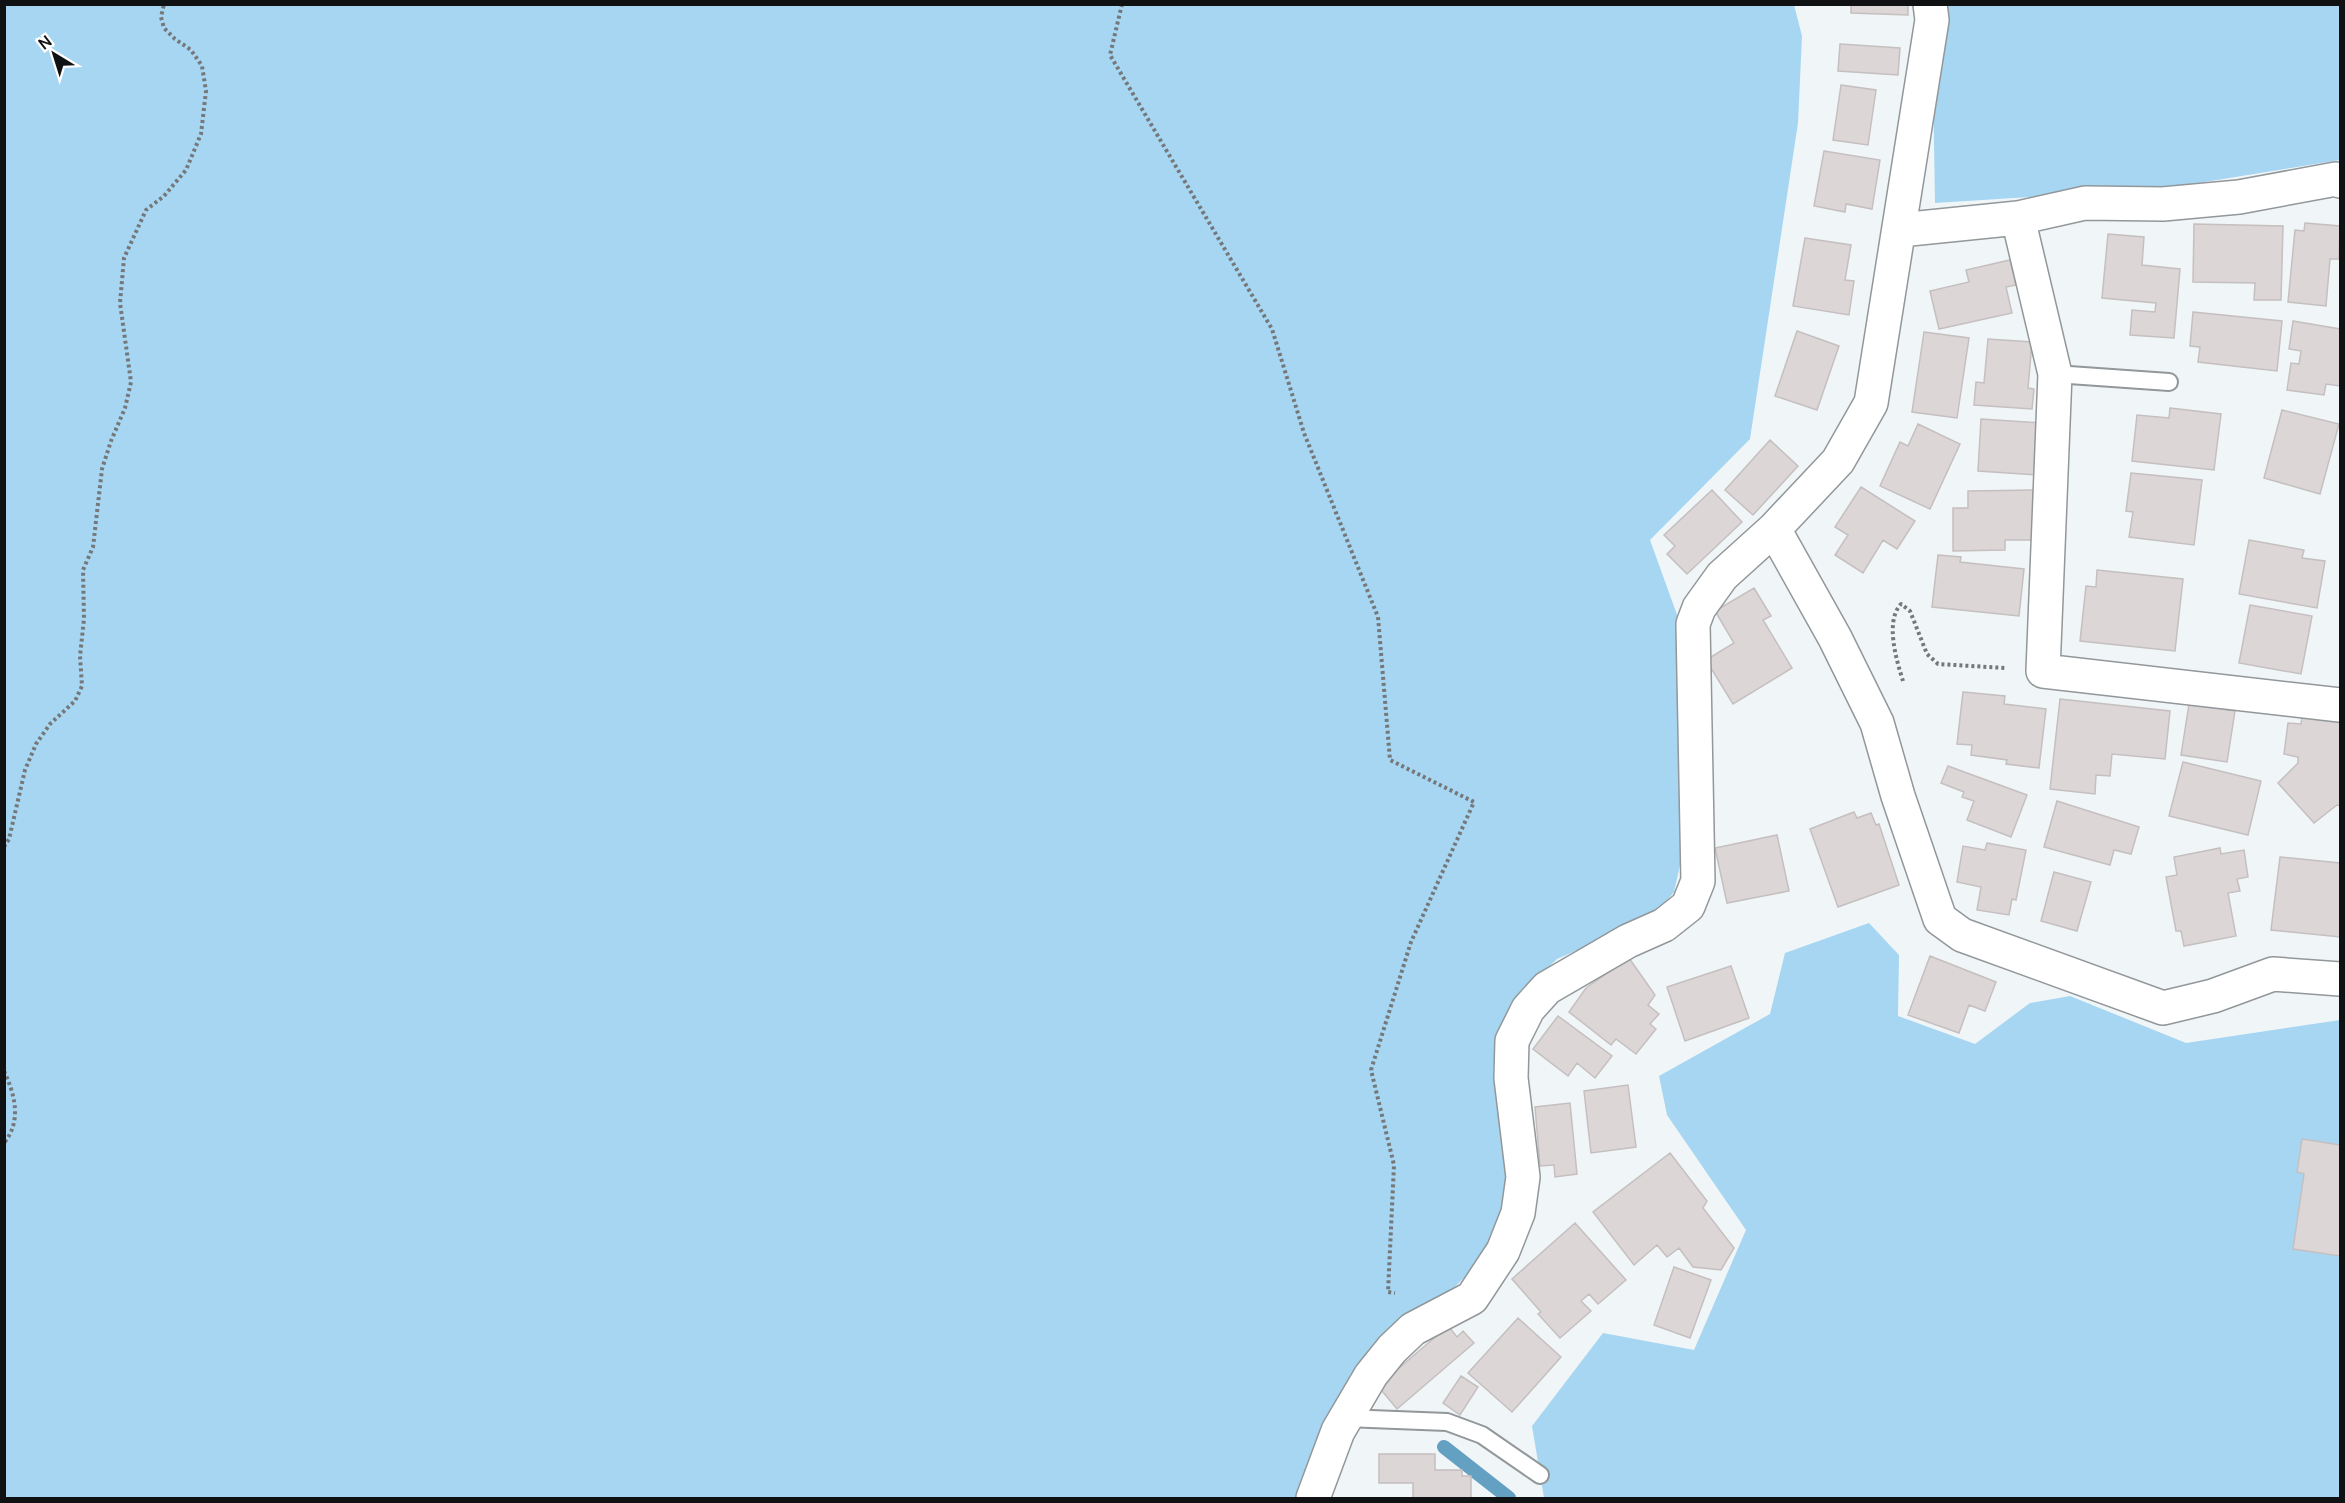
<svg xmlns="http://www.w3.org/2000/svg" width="2345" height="1503" viewBox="0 0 2345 1503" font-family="Manrope,sans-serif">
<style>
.green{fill:#a6d6f2}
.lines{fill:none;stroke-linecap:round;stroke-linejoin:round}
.stream{stroke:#63a0c2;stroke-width:14}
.building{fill:#dcd6d6;stroke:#c5bfbf;stroke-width:1.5}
.lane-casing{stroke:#92979a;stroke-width:20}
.street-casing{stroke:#92979a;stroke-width:36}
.path{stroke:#75787a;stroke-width:4;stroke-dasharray:3 3;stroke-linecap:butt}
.lane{stroke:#fff;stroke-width:16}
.street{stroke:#fff;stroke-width:33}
</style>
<rect width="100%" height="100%" fill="#f0f5f8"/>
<path class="green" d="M5,5H1794L1802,36L1798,123L1750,439L1650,540L1680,623L1682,856L1674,892L1659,911L1626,929L1557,959L1511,1003L1493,1069L1508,1163L1500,1219L1479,1262L1453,1289L1415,1318L1299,1498H5Z
M1930,5H2340V160L2161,189L1935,203L1932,20Z
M1869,923L1899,955L1898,1016L1975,1044L2030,1003L2070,996L2186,1043L2340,1020V1498H1544L1532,1426L1603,1333L1694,1350L1746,1230L1667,1115L1659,1076L1770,1014L1785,953Z"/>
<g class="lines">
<path class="stream" d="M1444,1447L1509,1498"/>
</g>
<path class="building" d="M1851,4H1908V15L1851,13Z
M1840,44L1900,48L1898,75L1838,71Z
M1841,85L1876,90L1868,145L1833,140Z
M1824,151L1880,160L1872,209L1846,204L1845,212L1814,206Z
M2305,223L2340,226L2339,259H2330L2326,306L2288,302L2295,230L2304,231Z
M2194,224L2283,226L2281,300H2254L2255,283L2193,282Z
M2108,234L2144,237L2142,265L2180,269L2174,338L2130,335L2132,310L2155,312L2156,303L2102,298Z
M1805,238L1851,245L1845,280L1854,281L1849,315L1793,306Z
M2010,260L2016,285L2006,287L2012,313L1939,329L1930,291L1969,282L1966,270Z
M2193,312L2282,321L2277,371L2198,362L2200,347L2190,346Z
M2293,321L2340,329V386L2326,384L2324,395L2287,390L2291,363L2299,364L2301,351L2289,349Z
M1797,331L1839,346L1817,410L1775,396Z
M1924,332L1969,338L1957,418L1912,412Z
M1988,339L2032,342L2028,388L2034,389L2032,409L1974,405L1976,382L1984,383Z
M2170,408L2221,414L2214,470L2132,461L2137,415L2169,418Z
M2282,410L2339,424L2320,494L2264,478Z
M1981,419L2042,423L2038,475L1978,471Z
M1918,424L1960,444L1930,509L1880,486L1900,442L1908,446Z
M1770,440L1798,466L1753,515L1725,490Z
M2131,473L2202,480L2194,545L2129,537L2133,512L2126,511Z
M1861,487L1915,521L1897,549L1883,540L1863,573L1835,555L1848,535L1835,527Z
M1712,490L1742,522L1687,574L1667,554L1675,546L1664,535Z
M2035,490L2036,540H2005V550L1953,551V508H1968V491Z
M2249,540L2304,550L2302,558L2325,561L2317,608L2239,594Z
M1938,555L1961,557L1960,562L2024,569L2019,616L1932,607Z
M2097,570L2183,579L2175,651L2080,641L2086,586L2096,587Z
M1754,588L1771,616L1763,620L1792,668L1733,704L1706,660L1734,643L1715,611Z
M2250,605L2312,616L2301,674L2239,663Z
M1963,692L2005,696L2004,704L2046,709L2039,768L2006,764L2007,760L1971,755L1972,745L1957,744Z
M2060,699L2170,711L2165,759L2112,754L2110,776L2096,775L2095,794L2050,789Z
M2189,704L2235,711L2227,762L2181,755Z
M2302,717L2340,720V806L2337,805L2314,823L2278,783L2298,763V757L2284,754L2288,723L2301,724Z
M2183,762L2261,781L2248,835L2169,816Z
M1948,766L2027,795L2011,837L1967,820L1974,801L1962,797L1964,792L1941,783Z
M2057,801L2139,827L2131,854L2114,850L2110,865L2044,847Z
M1854,812L1857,818L1871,813L1876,825L1879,824L1899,885L1838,907L1810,829Z
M1777,835L1789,891L1727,903L1715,848Z
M1987,843L2026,850L2016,900L2012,899L2009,915L1977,910L1981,887L1957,882L1963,846L1985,850Z
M2220,848L2221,854L2244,850L2248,877L2237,879L2240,891L2228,893L2236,936L2184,946L2181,931H2176L2166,877L2177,875L2174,857Z
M2280,857L2340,863V937L2271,930Z
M2054,872L2091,882L2077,931L2041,921Z
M1930,956L1996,982L1985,1011L1969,1005L1959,1033L1908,1015Z
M1629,958L1655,995L1648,1005L1659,1014L1650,1024L1656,1029L1636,1054L1616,1039L1611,1045L1569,1012L1586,988Z
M1731,966L1749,1018L1685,1041L1667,987Z
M1558,1016L1612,1056L1595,1078L1577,1063L1568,1076L1533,1049Z
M1628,1085L1636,1147L1591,1153L1584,1091Z
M1570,1103L1577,1174L1555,1177L1554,1165L1540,1166L1535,1107Z
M2302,1139L2340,1145V1256L2293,1249L2304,1174L2297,1172Z
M1670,1153L1707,1201L1703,1208L1734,1248L1721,1270L1693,1267L1679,1248L1667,1257L1657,1245L1634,1265L1593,1212Z
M1575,1223L1626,1280L1598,1304L1589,1294L1581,1301L1591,1311L1560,1338L1538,1314L1541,1312L1512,1279Z
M1674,1267L1711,1280L1690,1338L1654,1325Z
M1518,1318L1561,1357L1512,1412L1468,1373Z
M1448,1326L1457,1337L1463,1331L1474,1343L1397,1409L1378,1386Z
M1461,1376L1478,1387L1460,1415L1443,1403Z
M1379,1454H1435V1470H1462V1476H1471V1498H1413V1483H1379Z"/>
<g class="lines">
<defs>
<path id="lane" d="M2055,374L2169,382
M1345,1418L1447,1422L1482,1435L1540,1475"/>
<path id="street" d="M2018,218L2055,374L2043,671L2340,705
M1900,230L2018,218L2085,203L2163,204L2239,197L2336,179L2340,181
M1774,529L1835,638L1877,723L1898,796L1940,919L1962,935L2163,1008L2213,996L2273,974L2340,979
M1313,1498L1338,1431L1371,1375L1392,1349L1413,1329L1472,1298L1503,1251L1518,1213L1523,1177L1511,1078L1512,1041L1528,1009L1547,988L1628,941L1664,925L1688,906L1698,881L1693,624L1699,608L1722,576L1774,529L1838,461L1871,403L1932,20L1930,4"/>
</defs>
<use href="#lane" class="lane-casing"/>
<use href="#street" class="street-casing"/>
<path class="path" d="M1122,4L1110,55L1272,329L1304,433L1378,617L1390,760L1474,802L1411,942L1371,1070L1394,1165L1388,1292L1395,1293
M1903,681C1896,659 1885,621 1901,604L1910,611L1927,654L1938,664L2005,668
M4,847L9,839L25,770L36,744L50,724L75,701L82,686L80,656L84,619L83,570L93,547L102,469L111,441L125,408L131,382L120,303L124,258L146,210L164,196L186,170L201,134L206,91L202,66L191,50L175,39L164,28L161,17L164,4
M4,1071C15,1095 22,1121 4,1143"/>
<use href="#lane" class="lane"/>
<use href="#street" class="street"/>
</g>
<rect width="2345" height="1503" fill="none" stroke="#101112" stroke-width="12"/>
<g transform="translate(54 54) rotate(322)" stroke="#ffffff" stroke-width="4.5" paint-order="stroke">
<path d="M0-4.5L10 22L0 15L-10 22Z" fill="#101112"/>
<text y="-9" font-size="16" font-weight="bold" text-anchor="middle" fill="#101112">N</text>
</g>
</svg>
